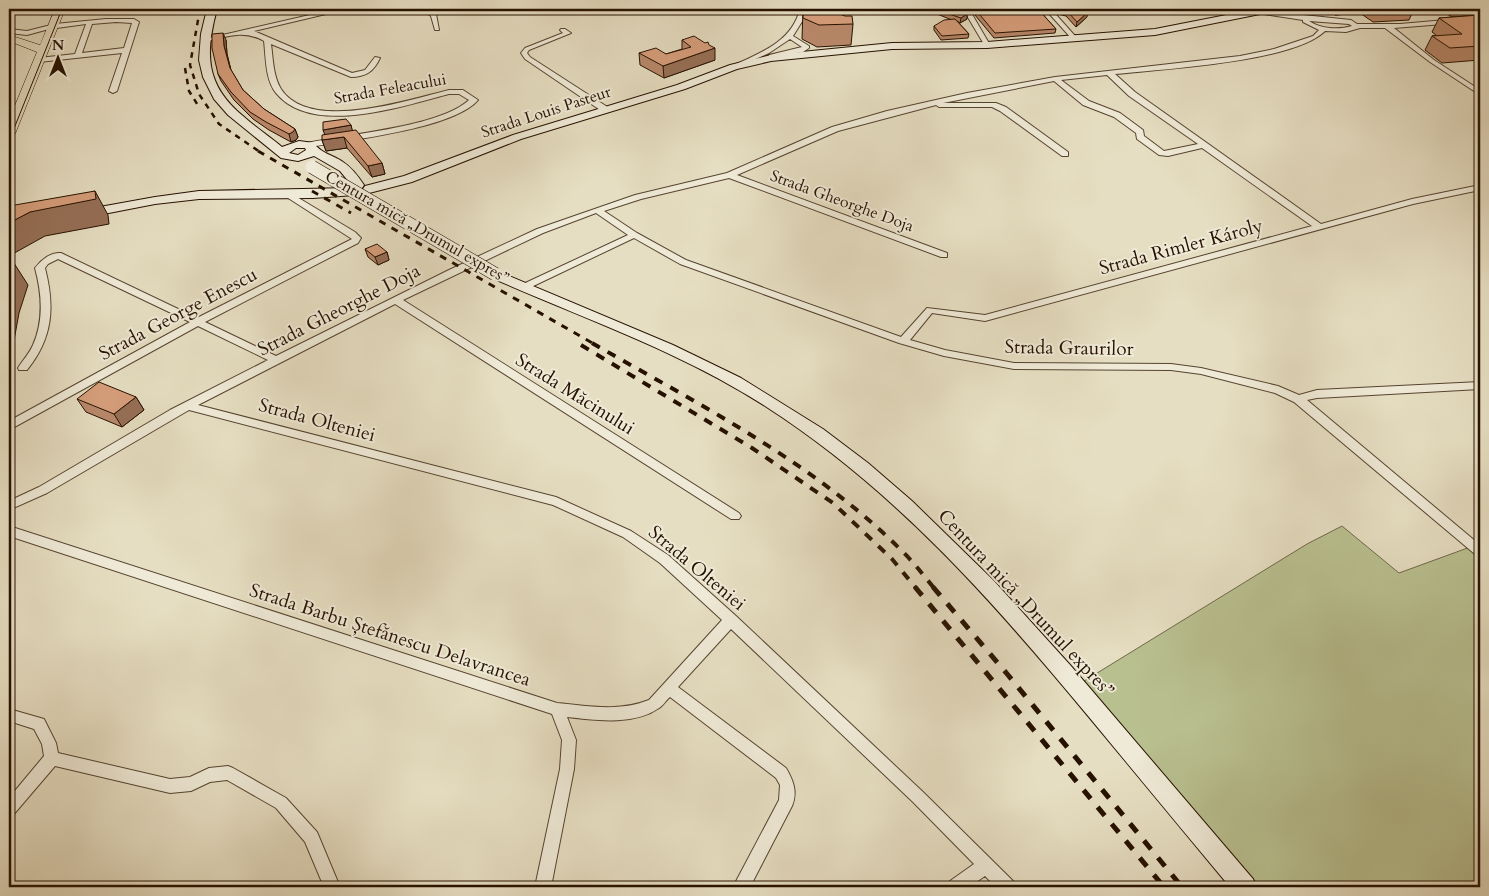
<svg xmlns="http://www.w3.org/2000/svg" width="1489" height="896" viewBox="0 0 1489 896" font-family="Cardo,serif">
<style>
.green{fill:#b9c090;stroke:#706848}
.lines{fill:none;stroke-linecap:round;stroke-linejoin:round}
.street-casing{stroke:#564430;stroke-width:2}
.secondary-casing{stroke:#261100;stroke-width:2}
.primary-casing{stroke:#261100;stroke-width:1}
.street{fill:#efead7;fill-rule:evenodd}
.secondary{fill:#efead7;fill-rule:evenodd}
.primary{fill:#e6dec2;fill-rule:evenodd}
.tram{stroke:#261100;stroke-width:1}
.rail-far3{stroke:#261100;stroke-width:2.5;stroke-dasharray:5.5 5.5;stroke-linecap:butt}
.rail-far2{stroke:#261100;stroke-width:3;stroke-dasharray:7 7;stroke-linecap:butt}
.rail-far1{stroke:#261100;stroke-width:4;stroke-dasharray:9 9;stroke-linecap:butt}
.rail{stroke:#261100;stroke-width:5;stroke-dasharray:11 11;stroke-linecap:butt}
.secondary-bridge-casing{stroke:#261100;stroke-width:14;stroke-linecap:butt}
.secondary-bridge{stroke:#efead7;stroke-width:13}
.wall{fill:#b8886a;stroke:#261100}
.shaded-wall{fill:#966f56;stroke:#261100}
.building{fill:#d69e7b;stroke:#261100}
.labels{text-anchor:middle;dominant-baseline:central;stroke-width:4;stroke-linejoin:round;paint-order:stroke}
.far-street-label{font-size:16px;fill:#261100;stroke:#efead7}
.street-label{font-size:19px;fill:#261100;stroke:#efead7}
</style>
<rect width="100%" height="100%" fill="#e6dec2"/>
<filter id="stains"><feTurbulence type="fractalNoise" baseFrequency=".004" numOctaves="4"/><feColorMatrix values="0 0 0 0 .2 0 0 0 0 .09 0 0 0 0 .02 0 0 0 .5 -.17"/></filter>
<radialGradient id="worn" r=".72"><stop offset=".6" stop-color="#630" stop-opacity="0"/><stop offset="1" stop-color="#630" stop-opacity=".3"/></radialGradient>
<path class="green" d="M1342,526L1399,573L1473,546L1480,553V887H1245L1076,686L1307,544Z"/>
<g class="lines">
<defs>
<path id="street" d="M336,9H347L254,31L352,73L365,70L375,57L380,58C374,71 366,77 351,77L271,44C273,58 273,76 281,89C310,133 408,100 449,90H463L478,100C453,129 349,140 310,147L306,145L307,143C348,134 440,127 469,100L459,94H449C403,106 312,137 276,93C265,79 266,57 264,41C243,29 226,37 204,42L201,40Z
M421,9H428L436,14L439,30H435L431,16Z
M800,9H806L803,20L793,36L809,46V48L803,52L769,57V55L802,47L790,39L769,53L736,68H732V66C760,53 792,42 800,9Z
M963,9H969L990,45L989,46H985Z
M1045,9H1051L1076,37V39H1072Z
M1254,9H1261L1258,11Z
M1266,11L1351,20L1357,24H1400L1480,17V21L1394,28L1434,60L1480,90V95L1430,62L1385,28H1360L1346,32L1325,31C1294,62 1162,69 1115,74L1135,92L1321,224L1412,199L1480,185V190L1413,204L985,321L932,313L910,340L945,350L1014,363L1171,364L1201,368L1278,386L1299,395L1317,390L1480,382V389L1317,398L1307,400L1480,545V557L1476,555L1294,402L1275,393L1201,374L1171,370L1014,369L944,356L899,343L680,264L634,238L527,289H521V285L628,235L596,213L543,233L403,300L739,513L741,516L739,519H731L395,304L198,405L556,497L631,531L668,555L736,616L923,792L1013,881L1015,887H996L985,876L969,887H948L950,881L974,864L913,802L731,629L678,687L786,768C793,780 798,792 792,806L750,887H733L779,800L780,785L776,778L670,697C666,700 663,706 659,708C634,726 595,720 567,717L576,740L574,769L551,887H535L560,769L562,740L552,714L9,536V526L557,703C589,706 618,712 649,700L722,620L660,563L623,537L553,505L189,410L47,493L9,510V501L39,487L170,410L268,360L198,326L9,430V421L190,322L58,259L48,264L45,268C55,307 53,338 27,370H19L18,368C23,360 29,354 33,345C44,320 42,294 35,268C41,260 51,252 61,253L197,318L352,239L285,196L286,194H292L355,232L361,238L358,243L205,322L276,356L449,270L537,229L635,195L727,173L832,127L887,111L967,93L1055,77L1240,56L1274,49L1313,36L1319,30L1303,22V20L1264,14V12ZM1309,21L1349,24L1352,26C1338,30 1321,29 1309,21ZM1107,75L1129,96L1198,144L1164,151L1144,136L1143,130L1120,113L1089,101L1061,80ZM1054,81L1083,105L1114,117L1136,133L1137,139L1159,155L1168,156L1202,148L1312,226L985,315L927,308L901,337L686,260L637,233L604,211L641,199L729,178L941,257H947V253L737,175L838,131L936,105L939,107H992L1000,111L1062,156H1068V152L1006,107L996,103H943Z
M106,19H134L139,22L117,91L113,93L109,91L122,53L39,62L36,60L39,58L75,54L86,24L49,29L27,35L9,33V29L27,31L55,24ZM116,22L132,23L124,48L82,53L92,24Z
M561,29H565L571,33L529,50L527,53L530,57L609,108V112H603L525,59L521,53L525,48L563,33L560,30Z
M9,709L44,719L56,743L58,753L170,779L190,777L209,768L228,766L233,768L286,798L317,832L340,887H324L305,842L276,808L227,780L210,782L191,791L170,793L55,766L14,814L9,816V798L44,756L42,744L34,729L9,721Z"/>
<path id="secondary" d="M207,9H217C205,53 205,85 243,116C255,127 269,136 282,147L299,141L314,143C320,153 333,155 343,162C352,168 358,176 364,185L362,188H354L340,171L314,156L298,161L281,158L228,115L214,99L203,77L199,60L201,34ZM296,148H305L306,150L298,155L289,153Z
M1257,9L1260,10V14L1155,35L987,48L892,49L771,61L737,69L685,89L521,139L412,182L369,193L363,189L365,186L404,176L513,135L677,85L730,65L771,55L892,43L987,42L1155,29Z
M351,188L355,189L357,192L355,195L313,198L199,199L155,204L83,218L77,214L83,210L155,197L199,191Z
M495,270L673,345L741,378L823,429L868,463L912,501L994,581L1071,666L1253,879L1257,887H1230C1183,831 1136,774 1089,717C993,601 893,488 765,406C680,351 582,318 490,277L488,274L490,271Z"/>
<path id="primary" d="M55,9H65L15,134L9,138V120L37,52L9,41V35L40,45Z"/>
</defs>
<use href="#street" class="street-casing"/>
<use href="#secondary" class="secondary-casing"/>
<use href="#primary" class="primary-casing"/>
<use href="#street" class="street"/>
<use href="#secondary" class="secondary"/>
<use href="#primary" class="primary"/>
<path class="tram" d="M9,141L62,9"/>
<path class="rail-far3" d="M200,9L190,65L199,94L219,124L260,152
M185,68L189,91L199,107"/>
<path class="rail-far2" d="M258,151L594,344
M312,191L351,213"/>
<path class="rail-far1" d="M592,343C700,405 815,463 904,553C915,564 924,576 934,588
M581,345L752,448L833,503L892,559L916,588"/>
<path class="rail" d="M915,587L1164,887
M933,587L1008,675L1182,887"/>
<defs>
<path id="secondary-bridge" d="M312,167L495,274"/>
</defs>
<use href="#secondary-bridge" class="secondary-bridge-casing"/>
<use href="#secondary-bridge" class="secondary-bridge"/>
</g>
<path class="wall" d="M803,9L853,24L851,45L817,47L802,39Z
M970,9H1038L1056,29L1055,33L994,38Z
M1053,9H1075L1087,17L1076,27L1066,16L1058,14Z
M1325,9H1414L1409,20L1373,22L1360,13L1335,15Z
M1439,9H1472L1468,16L1452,17Z
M937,10L967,14V19L960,23L957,21L969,34L968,38L941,40L934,30V26L952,20L937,14Z
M1480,15V60L1442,63L1425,50L1432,36L1436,35L1432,32L1439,18Z
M226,40L227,54L231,70L243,90L264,109L295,129L298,137L296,140L291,142L269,130L253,119L234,100L221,81L218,74Z
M682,40L715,60L664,78L640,65L639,53L666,54L682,49Z
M351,125L352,131L382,163L385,174L372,177L347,148L326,151L322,140L325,135Z
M365,249L387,252L389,260L378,265L368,257Z
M136,397L144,410L122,427L86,412L77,399Z"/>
<path class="shaded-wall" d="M1216,9H1242L1215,12Z
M1338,9H1361L1360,13L1335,15Z
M1088,12L1087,17L1076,27L1077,22Z
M967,14V19L960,23L961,18Z
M223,33L226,40L227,54L232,75L230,68L224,46Z
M715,48V60L664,78L663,66Z
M351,125L353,133L326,138L323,130Z
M295,129L298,137L296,140L291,142L289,134Z
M344,137L347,148L326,151L322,140Z
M382,163L385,174L372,177L368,166Z
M95,191L108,215L109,224L45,236L9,256V223L30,212Z
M387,252L389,260L378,265L375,257Z
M12,260L28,285L19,313L13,346H9V270Z
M136,397L144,410L122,427L114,414Z"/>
<path class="building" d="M803,9H827L845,16H852L853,24L819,25L803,18Z
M940,9H964L967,14L961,18L937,10Z
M975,9H1038L1056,29L995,33Z
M1058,9H1075L1088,12L1077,22L1067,11Z
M1480,15V46L1450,48L1432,36L1462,34L1439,18Z
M955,19L969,34L942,36L934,26L944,20Z
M223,33L224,46L230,68L243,90L264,109L295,129L293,132L289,134L266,122L250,112L231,92L218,74L212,48V34Z
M694,36L705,43L708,42L709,45L715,48L663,66L639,53L656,48L666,54L691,47L682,40Z
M346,119L351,125L323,130V122Z
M356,130L382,163L368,166L344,137L322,140V135Z
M95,191L96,199L30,212L9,223V208L15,205Z
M377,244L387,252L375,257L365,249Z
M12,260L9,270V261Z
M99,382L136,397L114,414L77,399Z"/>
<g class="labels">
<g class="far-street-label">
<text transform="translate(390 89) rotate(-10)">Strada Feleacului</text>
<text transform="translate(546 112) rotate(-18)">Strada Louis Pasteur</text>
<text transform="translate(842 201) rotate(20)">Strada Gheorghe Doja</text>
<text transform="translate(417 227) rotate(30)">Centura mică „Drumul expres”</text>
</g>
<g class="street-label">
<text transform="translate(1181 247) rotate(-15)">Strada Rimler Károly</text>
<text transform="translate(339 310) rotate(-27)">Strada Gheorghe Doja</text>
<text transform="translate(178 314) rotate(-28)">Strada George Enescu</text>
<text transform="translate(1069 348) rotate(1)">Strada Graurilor</text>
<text transform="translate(575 394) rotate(32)">Strada Măcinului</text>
<text transform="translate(317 420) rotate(15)">Strada Olteniei</text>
<text transform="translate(697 568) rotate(40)">Strada Olteniei</text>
<text transform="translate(1026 603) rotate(47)">Centura mică „Drumul expres”</text>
<text transform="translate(390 635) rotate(18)">Strada Barbu Ștefănescu Delavrancea</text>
</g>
</g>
<rect width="1489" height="896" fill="none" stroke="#e6dec2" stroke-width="30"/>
<rect x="10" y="10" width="1469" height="876" fill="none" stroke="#261100" stroke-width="2.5"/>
<rect x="15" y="15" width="1459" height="866" fill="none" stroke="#261100"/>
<g transform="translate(58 58)" stroke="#efead7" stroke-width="4" paint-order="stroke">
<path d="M0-4L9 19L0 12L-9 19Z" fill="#261100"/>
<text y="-8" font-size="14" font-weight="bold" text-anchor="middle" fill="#261100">N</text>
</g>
<rect width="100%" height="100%" filter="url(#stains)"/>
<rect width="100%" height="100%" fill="url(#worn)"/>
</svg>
